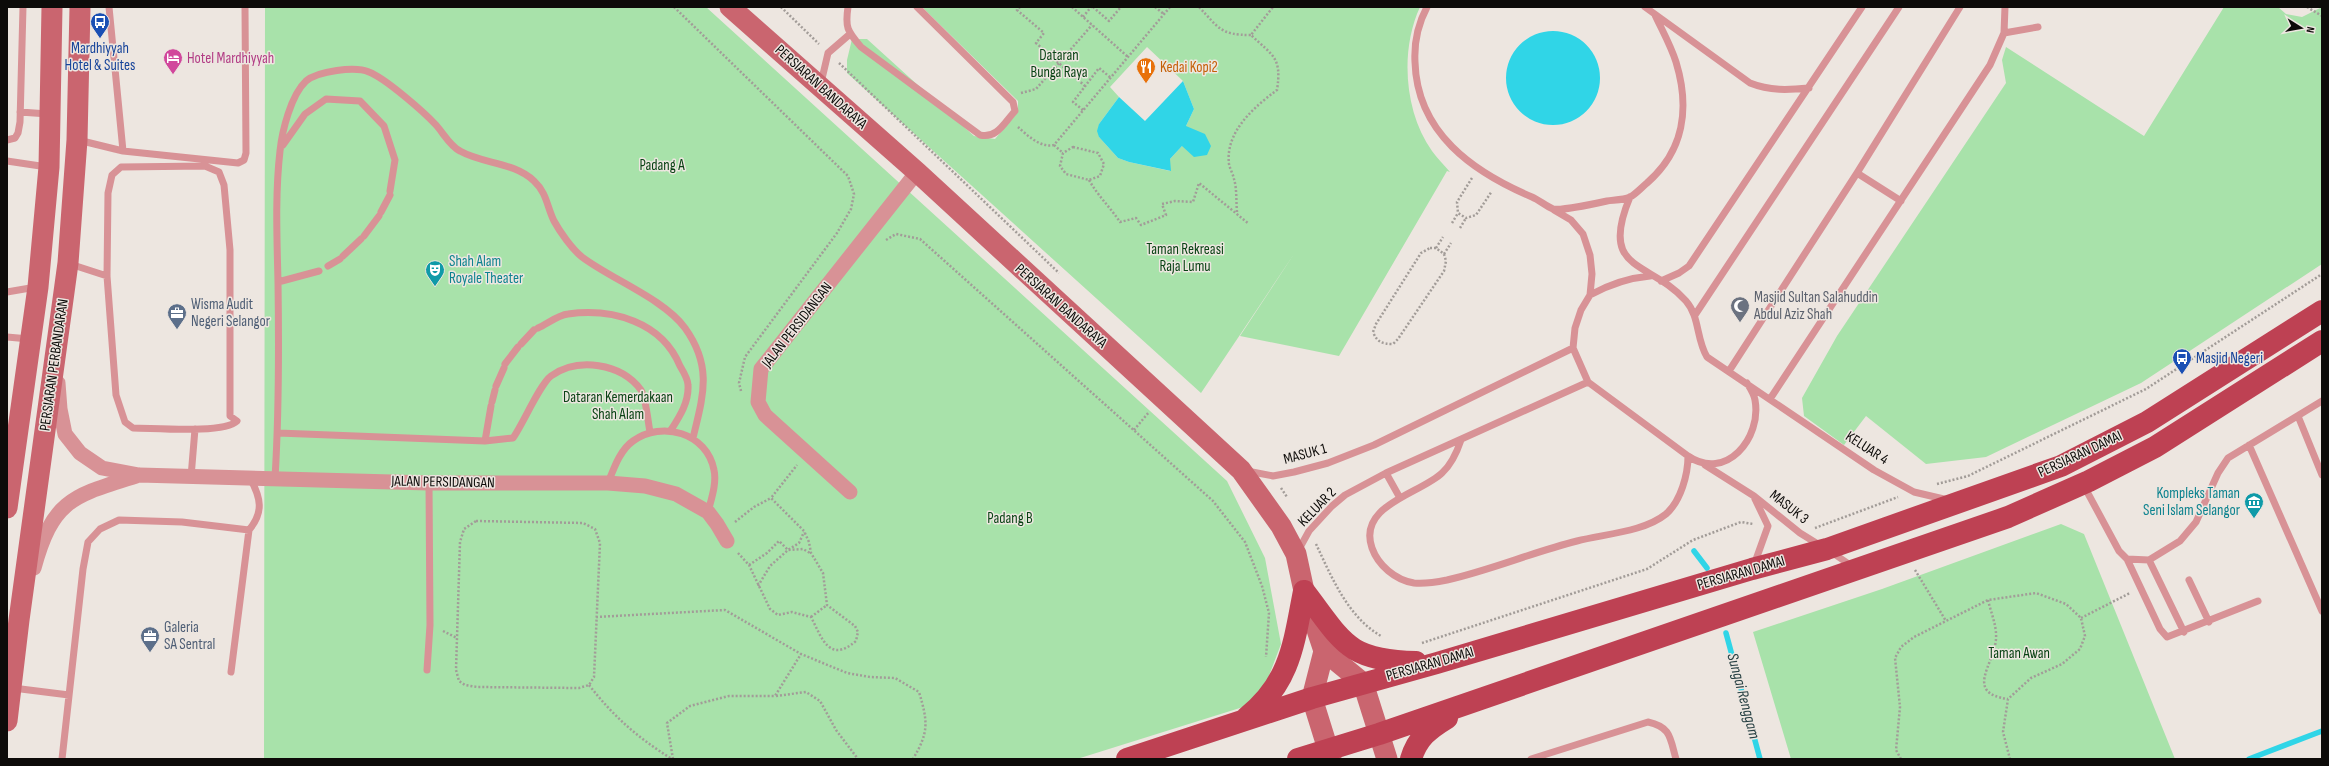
<svg xmlns="http://www.w3.org/2000/svg" width="2329" height="766" viewBox="0 0 2329 766" font-family="'Sofia Sans Condensed',sans-serif">
<style>
.green{fill:#a8e2aa;fill-rule:evenodd}
.water{fill:#30d5e7}
.lines{fill:none;stroke-linecap:round;stroke-linejoin:round}
.stream{stroke:#30d5e7;stroke-width:5.5}
.path{stroke:#a29c98;stroke-width:2.5;stroke-dasharray:2 2;stroke-linecap:butt}
.lane{stroke:#d89296;stroke-width:7}
.street{stroke:#d89296;stroke-width:15}
.secondary{stroke:#ca656f;stroke-width:21}
.primary{stroke:#be4153;stroke-width:22}
.labels{text-anchor:middle;dominant-baseline:central;stroke-width:3;stroke-linejoin:round;paint-order:stroke}
.transit-label{font-size:15px;fill:#164399;stroke:#ede6e0}
.park-label{font-size:15px;fill:#094314;stroke:#ede6e0}
.hotel-label{font-size:15px;fill:#b23c85;stroke:#ede6e0;text-anchor:start}
.food-label{font-size:15px;fill:#c56008;stroke:#ede6e0;text-anchor:start}
.street-label{font-size:15px;fill:#0d0b09;stroke:#ede6e0}
.culture-label{font-size:15px;fill:#0d838f;stroke:#ede6e0;text-anchor:start}
.worship-label{font-size:15px;fill:#5b616d;stroke:#ede6e0;text-anchor:start}
.service-label{font-size:15px;fill:#4e5e75;stroke:#ede6e0;text-anchor:start}
.water-label{font-size:16px;font-style:italic;fill:#274043;stroke:#ede6e0}
</style>
<rect width="100%" height="100%" fill="#ede6e0"/>
<path class="green" d="M265,7H706L1227,481L1265,558L1281,644L1259,702L1077,759H264Z
M922,7H1420C1400,50 1404,112 1432,151C1437,158 1444,165 1450,172L1447,171L1339,356L1240,336L1294,254L1201,393L847,73V60L852,39H867L974,136L995,139L1018,112V101ZM1147,47L1183,81L1194,109L1186,126L1182,146L1170,159V171L1129,162L1118,158L1099,137V124L1119,97L1110,87Z
M2224,7H2278L2286,14L2302,17L2322,7V264L2141,383L1986,457L1926,464L1866,416L1844,445L1804,416L1802,398L1837,336L2006,83L2002,60L2006,47L2144,136Z
M2061,524L2084,534L2175,759H1791L1753,632L1882,589Z"/>
<path class="water" d="M1506 78a47 47 0 1 1 94 0a47 47 0 1 1-94 0Z
M1183,81L1194,109L1186,126L1205,134L1211,146L1207,155L1194,157L1182,146L1170,159L1171,171L1129,162L1118,158L1099,137L1097,131L1099,124L1119,97L1145,121Z"/>
<g class="lines">
<path class="stream" d="M1694,551L1707,568
M1726,633L1760,759
M2249,759L2322,731"/>
<path class="path" d="M674,7L848,176L854,194L851,209L837,233L745,357L739,383L741,391
M781,7L819,44
M1020,7L1017,10L1044,33L1036,43L1085,86
M1072,7L1128,57
M1093,7L1109,21L1121,7
M1155,7L1164,14
M1199,7C1219,28 1220,35 1251,35
M2307,7L2322,16
M1083,17L1091,7
M839,63L1059,273
M1021,93L1036,89L1092,25
M1083,110L1073,102L1099,68L1111,78
M1018,127C1027,135 1040,148 1054,145L1170,7
M1054,145L1063,153
M1073,147L1098,153L1104,164L1100,176L1089,180L1066,174L1060,166L1063,153Z
M1472,178L1457,202L1458,213L1466,218L1476,215L1492,191
M1089,180C1098,196 1110,207 1120,222L1136,218L1141,225L1166,215L1162,204L1175,201L1193,202L1199,183L1249,224
M1237,212C1236,201 1237,189 1234,179C1233,174 1230,169 1229,164C1225,132 1254,107 1277,90C1282,57 1273,56 1251,35L1273,7
M1452,223L1458,213
M1460,228L1466,218
M886,240L896,234L920,239L1213,501L1245,542L1262,586L1269,613L1266,657
M1430,248H1436L1444,254L1446,261L1444,271L1398,339L1393,344C1382,344 1377,342 1373,332L1376,324L1421,253Z
M1436,248L1443,237
M1444,254L1451,243
M1134,430L1149,412
M1937,484L1968,476L2146,389L2322,274
M1281,488L1287,497
M476,521L583,523L595,529L600,543L594,677L589,685L579,688L477,687L465,685L459,681L456,670L460,542L464,529Z
M735,522L754,507L771,498
M1815,528L1898,497
M1316,544C1332,578 1348,617 1381,636
M738,553L749,565L770,609L778,615L792,612L811,617C822,638 829,664 856,641L858,632L855,626L827,605L823,573L811,553L809,542L804,531L771,498L797,465
M749,565L767,553L779,541L788,550L799,543L804,532
M1915,570L1946,621
M758,586L770,566L788,550L803,549L810,553
M1988,600C1991,613 1997,626 1996,639C1994,665 1964,693 2008,699
M596,617L725,610L801,654L847,673L870,677L895,678L919,692C928,722 929,732 913,759
M811,617L827,605
M2081,618L2130,593
M443,631L457,638
M1422,643L1647,569L1693,540L1741,522L1753,524
M589,685C614,717 638,738 672,759
M776,696L806,692L820,701L836,730L858,759
M673,759L667,723L690,706L729,696H775L801,654
M1901,759L1896,750L1900,707L1895,658L1901,647L1914,637L1988,600L2036,593L2066,604L2081,618L2085,636L2080,649L2062,664L2031,678L2008,699L2003,732L2010,759"/>
<path class="lane" d="M109,7L123,151
M848,7C845,27 847,31 861,47L980,135C997,139 1004,123 1015,111L1013,102L917,7
M1427,7C1418,24 1414,43 1415,62C1417,133 1473,172 1532,197C1539,200 1546,206 1553,209C1560,211 1598,203 1607,201C1614,200 1624,200 1630,197C1636,194 1642,187 1647,183C1684,151 1690,108 1676,62C1671,46 1662,30 1655,15
M1645,7L1750,83C1770,91 1788,90 1809,88
M2004,33L2038,27
M821,83L828,53L850,34
M20,112L48,114
M7,140L15,138L18,133L20,122L23,7
M78,140L123,151L238,163L244,160L246,153L245,7
M283,145L305,114L326,99L360,101L384,126L395,160L390,191
M7,161L47,167
M205,166L219,172L224,185L230,250V416L237,421C224,434 154,428 133,428L125,422L116,395L107,276L108,193L112,175L121,167Z
M1857,173L1901,201
M1630,197C1598,273 1650,260 1686,301C1700,317 1696,339 1707,357L1874,470L1914,492L1948,500
M1554,210L1571,220L1583,234L1590,255L1592,274L1590,295L1581,310L1575,328L1573,348L1588,382L1688,456C1726,482 1762,438 1755,400C1754,394 1750,388 1747,383
M381,212L390,195
M364,236L379,216
M343,256L361,239
M70,264L107,276
M328,266L340,259
M1661,281L1679,273L1689,266L1862,7
M278,282L319,271
M7,292L36,287
M1590,295C1610,284 1628,278 1650,276
M1695,315L1899,7
M538,328C547,324 558,315 568,314C613,308 662,322 680,366C683,371 688,379 688,385C689,402 680,416 671,430
M7,337L29,339
M521,344L534,330
M505,364L518,347
M1729,371L1857,173L1960,7
M496,386L504,368
M1770,399L1990,65L2004,33L2005,7
M492,402L495,390
M2298,416L2322,475
M278,433L485,441L513,438C523,424 540,384 551,376C578,357 621,363 641,390C646,398 648,422 650,432
M1461,440C1457,452 1452,464 1442,473C1420,494 1357,505 1372,548C1378,565 1395,580 1414,583C1424,584 1437,582 1447,580C1491,570 1533,552 1577,541C1604,534 1644,532 1666,514C1681,501 1688,474 1688,456
M485,441L491,406
M2249,445L2322,611
M1705,465L1754,496L1800,533L1821,546
M1247,471L1273,476L1294,472L1328,463L1374,445L1573,348
M1386,473L1400,498
M191,477L195,429
M275,478C279,413 279,347 278,282C277,239 275,194 280,151C282,131 291,95 306,81C318,71 355,66 369,72C385,78 424,112 436,125C444,134 450,146 460,151C483,164 514,162 534,181C547,193 547,207 554,221C560,232 572,249 582,257C611,279 664,299 685,328C713,367 703,396 693,438
M608,483C614,468 620,450 633,441C662,420 707,433 714,470C717,483 711,500 708,512
M2084,486L2119,551L2127,559L2149,560L2180,541L2196,522L2218,473L2228,458L2322,401
M1298,551L1309,531L1332,506L1345,495L1386,473L1588,382
M1830,551L1853,567
M2127,559L2160,629L2167,637L2258,601
M2149,560L2184,632
M1754,565L1768,526L1755,499
M2189,580L2209,622
M427,670L430,625L429,483
M231,672L249,530C264,512 261,498 250,478
M13,688L69,695
M62,759L83,569L88,542L100,529L119,520L182,522L249,530
M1531,759L1648,722C1671,727 1670,738 1676,759"/>
<path class="street" d="M58,383L60,409L65,434L80,453L102,468L139,475L429,483H608L645,486L676,494L708,512L717,524L727,541
M850,492L765,415L758,402L761,369L917,172
M34,568C53,499 73,496 136,476"/>
<path class="secondary" d="M730,7L917,172L1241,470L1281,526L1296,554L1304,591L1324,651L1363,683L1387,759
M7,508L38,287L49,167L52,7
M1324,651L1312,698L1331,759
M7,721L19,620L68,263L77,140L80,7"/>
<path class="primary" d="M1304,591C1344,643 1346,660 1416,662
M1247,717C1291,682 1294,642 1304,591
M1127,759L1312,698L1437,663L1752,569L1827,549L2061,466L2147,422L2322,311
M1298,759L1379,734L2008,517L2089,481L2155,447L2322,341
M1411,759C1417,738 1429,729 1447,718"/>
</g>
<defs>
<symbol id="bus-pin" viewBox="-11 -11 22 30"><path d="M0 17L-7.5 6A9.5 9.5 0 1 1 7.5 6Z" fill="#1a4fb4" stroke="#ede6e0"/><path d="M-5-6H5V4H4V6H2V4H-2V6H-4V4H-5ZM-3.5-4V0h7V-4ZM-3.5 1.2v1.5H-2V1.2ZM2 1.2v1.5H3.5V1.2Z" fill="#fff"/></symbol>
<symbol id="hotel-pin" viewBox="-11 -11 22 30"><path d="M0 17L-7.5 6A9.5 9.5 0 1 1 7.5 6Z" fill="#d1479c" stroke="#ede6e0"/><path d="M-6-4.5h1.5V1H6V5H4.5V3h-9V5H-6ZM-4 0a1.8 1.8 0 1 1 3.6 0ZM.5 0V-2.5h3Q6-2.5 6 0Z" fill="#fff"/></symbol>
<symbol id="restaurant-pin" viewBox="-11 -11 22 30"><path d="M0 17L-7.5 6A9.5 9.5 0 1 1 7.5 6Z" fill="#e8710a" stroke="#ede6e0"/><path d="M-5-6h1v4h1v-4h1v4h1v-4h1v5L-1.5 .5V6h-2V.5L-5-1ZM5-6V6H3V1.5H1.5Q1.5-4 5-6Z" fill="#fff"/></symbol>
<symbol id="theatre-pin" viewBox="-11 -11 22 30"><path d="M0 17L-7.5 6A9.5 9.5 0 1 1 7.5 6Z" fill="#0f9aa8" stroke="#ede6e0"/><path d="M-5-5.5Q0-4 5-5.5V0Q5 5 0 6Q-5 5-5 0ZM-3.3-2.5H-1v1.5H-3.3ZM1-2.5H3.3v1.5H1ZM-2.8 1Q0 5.5 2.8 1Z" fill="#fff"/></symbol>
<symbol id="mosque-pin" viewBox="-11 -11 22 30"><path d="M0 17L-7.5 6A9.5 9.5 0 1 1 7.5 6Z" fill="#6b7280" stroke="#ede6e0"/><path d="M3.5-4.9A6 6 0 1 0 3.5 4.9A5 5 0 1 1 3.5-4.9Z" fill="#fff"/></symbol>
<symbol id="office-pin" viewBox="-11 -11 22 30"><path d="M0 17L-7.5 6A9.5 9.5 0 1 1 7.5 6Z" fill="#5c6f8a" stroke="#ede6e0"/><path d="M-6-3h4V-5.5h4V-3h4V5H-6ZM-1-4.5V-3h2v-1.5ZM-6 0V1H6V0Z" fill="#fff"/></symbol>
<symbol id="museum-pin" viewBox="-11 -11 22 30"><path d="M0 17L-7.5 6A9.5 9.5 0 1 1 7.5 6Z" fill="#0f9aa8" stroke="#ede6e0"/><path d="M0-6L6-3V-2H-6V-3ZM-5-1h2V3h-2ZM-1-1h2V3h-2ZM3-1h2V3H3ZM-6 4H6V6H-6Z" fill="#fff"/></symbol>
</defs>
<g fill-rule="evenodd">
<use href="#bus-pin" x="89" y="11" width="22" height="30"/>
<use href="#hotel-pin" x="162" y="47" width="22" height="30"/>
<use href="#restaurant-pin" x="1135" y="56" width="22" height="30"/>
<use href="#theatre-pin" x="424" y="259" width="22" height="30"/>
<use href="#mosque-pin" x="1729" y="295" width="22" height="30"/>
<use href="#office-pin" x="166" y="302" width="22" height="30"/>
<use href="#bus-pin" x="2171" y="347" width="22" height="30"/>
<use href="#museum-pin" x="2243" y="491" width="22" height="30"/>
<use href="#office-pin" x="139" y="625" width="22" height="30"/>
</g>
<g class="labels">
<g class="transit-label">
<text x="100" y="48">Mardhiyyah<tspan x="100" dy="17">Hotel &amp; Suites</tspan></text>
<text x="2196" y="358" text-anchor="start">Masjid Negeri</text>
</g>
<g class="park-label">
<text x="1059" y="55">Dataran<tspan x="1059" dy="17">Bunga Raya</tspan></text>
<text x="662" y="165">Padang A</text>
<text x="1185" y="249">Taman Rekreasi<tspan x="1185" dy="17">Raja Lumu</tspan></text>
<text x="618" y="397">Dataran Kemerdakaan<tspan x="618" dy="17">Shah Alam</tspan></text>
<text x="1010" y="518">Padang B</text>
<text x="2019" y="653">Taman Awan</text>
</g>
<g class="hotel-label">
<text x="187" y="58">Hotel Mardhiyyah</text>
</g>
<g class="food-label">
<text x="1160" y="67">Kedai Kopi2</text>
</g>
<g class="street-label">
<text transform="translate(821 87) rotate(42)">PERSIARAN BANDARAYA</text>
<text transform="translate(1061 306) rotate(42)">PERSIARAN BANDARAYA</text>
<text transform="translate(797 325) rotate(-52)">JALAN PERSIDANGAN</text>
<text transform="translate(54 365) rotate(-82)">PERSIARAN PERBANDARAN</text>
<text transform="translate(1867 448) rotate(33)">KELUAR 4</text>
<text transform="translate(1305 454) rotate(-15)">MASUK 1</text>
<text transform="translate(2080 454) rotate(-25)">PERSIARAN DAMAI</text>
<text transform="translate(443 482) rotate(1)">JALAN PERSIDANGAN</text>
<text transform="translate(1317 507) rotate(-46)">KELUAR 2</text>
<text transform="translate(1789 507) rotate(38)">MASUK 3</text>
<text transform="translate(1741 573) rotate(-16)">PERSIARAN DAMAI</text>
<text transform="translate(1430 664) rotate(-16)">PERSIARAN DAMAI</text>
</g>
<g class="culture-label">
<text x="449" y="261">Shah Alam<tspan x="449" dy="17">Royale Theater</tspan></text>
<text x="2240" y="493" text-anchor="end">Kompleks Taman<tspan x="2240" dy="17">Seni Islam Selangor</tspan></text>
</g>
<g class="worship-label">
<text x="1754" y="297">Masjid Sultan Salahuddin<tspan x="1754" dy="17">Abdul Aziz Shah</tspan></text>
</g>
<g class="service-label">
<text x="191" y="304">Wisma Audit<tspan x="191" dy="17">Negeri Selangor</tspan></text>
<text x="164" y="627">Galeria<tspan x="164" dy="17">SA Sentral</tspan></text>
</g>
<g class="water-label">
<text transform="translate(1743 696) rotate(75)">Sungai Renggam</text>
</g>
</g>
<rect width="2329" height="766" fill="none" stroke="#0d0b09" stroke-width="16"/>
<g transform="translate(2301 28) rotate(101)" stroke="#ede6e0" stroke-width="3" paint-order="stroke">
<path d="M0-3L7 15L0 10L-7 15Z" fill="#0d0b09"/>
<text y="-6" font-size="11" font-weight="bold" text-anchor="middle" fill="#0d0b09">N</text>
</g>
</svg>
